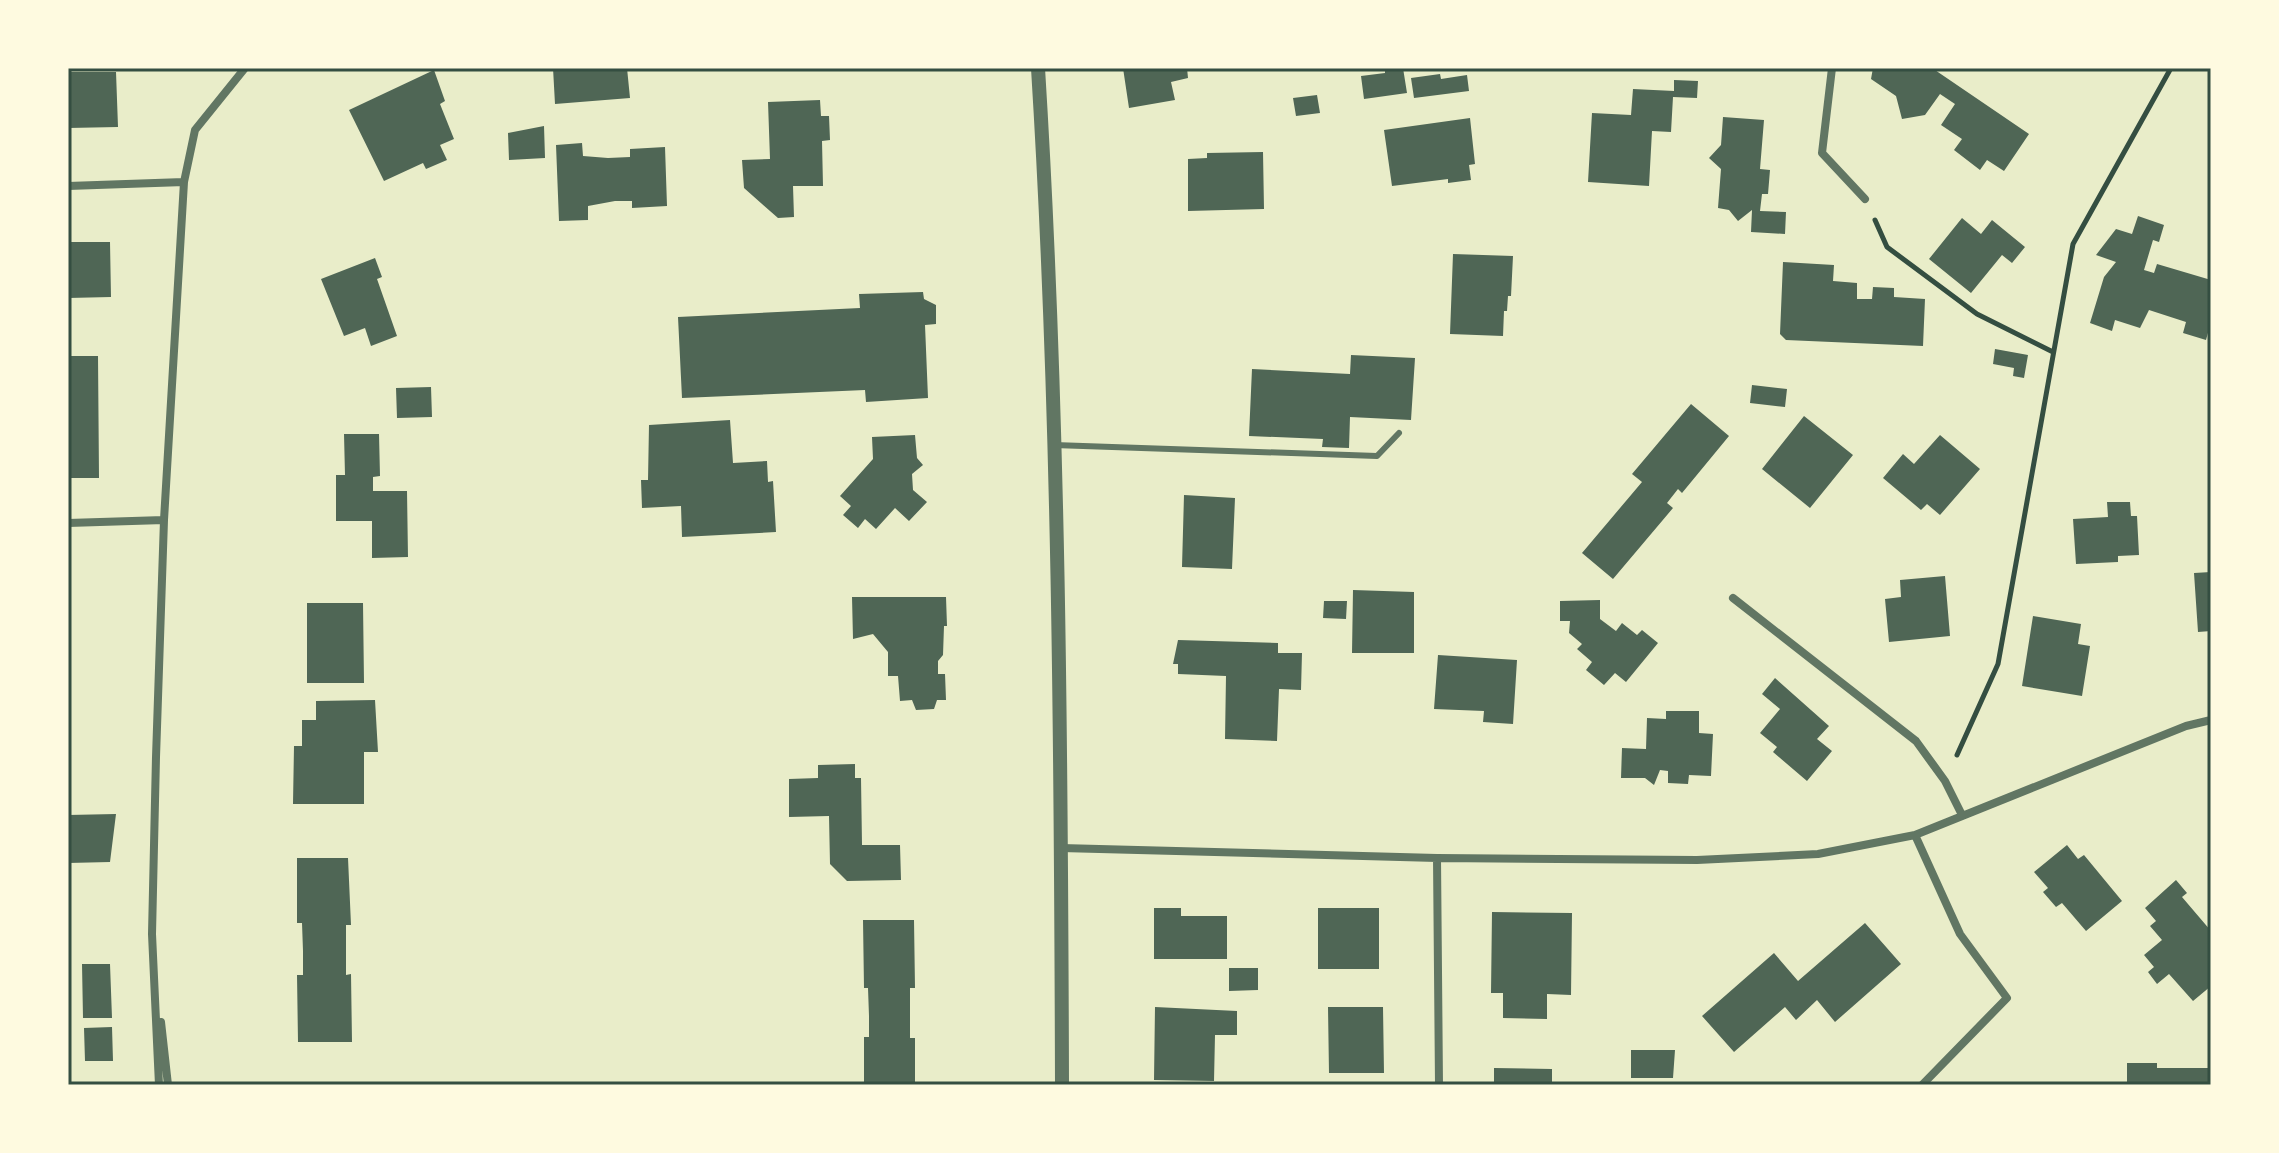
<svg xmlns="http://www.w3.org/2000/svg" width="2279" height="1153" viewBox="0 0 2279 1153" font-family="'Nunito Sans',sans-serif">
<style>
.building{fill:#4f6655}
.lines{fill:none;stroke-linecap:round;stroke-linejoin:round}
.path{stroke:#344e41;stroke-width:5}
.service{stroke:#617663;stroke-width:6}
.minor{stroke:#617663;stroke-width:8}
.tertiary{stroke:#617663;stroke-width:14}
.neatline{fill:none;stroke:#344e41;stroke-width:3}
</style>
<rect width="100%" height="100%" fill="#e9edc9"/>
<path class="building" d="M553,68H627L630,98L555,104Z
M1123,68H1187L1188,78L1171,82L1175,100L1129,108Z
M1385,68H1403L1407,93L1364,99L1361,76L1385,73Z
M1873,68H1932L2029,134L2004,171L1987,160L1980,170L1954,150L1962,139L1941,125L1955,104L1940,94L1925,115L1902,119L1896,96L1871,79Z
M434,70L445,101L440,104L454,139L440,145L447,160L426,169L423,163L384,181L349,110Z
M68,72H116L118,127L68,128Z
M1440,74L1441,79L1467,75L1469,91L1414,98L1411,78Z
M1674,80L1698,81L1697,98L1673,97L1671,132L1652,131L1649,186L1588,182L1592,113L1631,115L1633,89L1674,91Z
M1317,95L1320,113L1296,116L1293,98Z
M820,100L821,116H829L830,140L822,141L823,186H793L794,217L778,218L744,188L742,160L770,159L768,102Z
M1723,117L1764,120L1760,169L1770,170L1768,194H1762L1760,211L1786,212L1785,234L1751,232L1752,210L1738,221L1729,210L1718,208L1721,169L1709,158L1721,145Z
M1470,118L1475,164L1469,165L1471,180L1448,183V179L1392,186L1384,130Z
M544,126L545,158L509,160L508,133Z
M582,143L583,156L608,158L630,157V149L665,147L667,206L632,208V201H615L588,206V220L559,221L556,145Z
M1263,152L1264,209L1188,211V159L1207,158V153Z
M2138,216L2164,225L2159,242L2153,240L2144,270L2154,273L2157,264L2211,280V322L2206,340L2183,333L2186,322L2149,310L2140,328L2115,320L2112,331L2090,323L2104,277L2116,262L2096,255L2116,229L2132,234Z
M1962,218L1981,234L1992,220L2025,247L2012,263L2002,255L1971,293L1929,259Z
M68,242H110L111,297L68,298Z
M1453,254L1513,256L1511,296H1508L1507,311H1504L1503,336L1450,334Z
M375,258L382,277L377,279L397,336L371,346L365,328L344,336L321,279Z
M1783,262L1834,265L1833,281L1857,283V299H1872L1873,287L1894,288V297L1925,299L1923,346L1786,340L1780,334Z
M923,292L924,299L936,305V324L925,325L928,398L866,402L865,390L682,398L678,317L860,308L859,294Z
M1995,349L2028,355L2024,378L2013,376L2014,368L1993,364Z
M1351,355L1415,358L1411,420L1350,417L1349,448L1322,447L1323,439L1249,436L1252,369L1350,374Z
M68,356H98L99,478H68Z
M1752,385L1787,389L1785,407L1750,403Z
M431,387L432,417L397,418L396,388Z
M1691,404L1729,436L1682,493L1678,489L1667,503L1673,508L1613,579L1582,553L1642,482L1632,474Z
M1804,416L1853,455L1810,508L1762,469Z
M730,420L733,463L767,461L768,482L773,481L776,532L682,537L681,506L642,508L641,480H648L649,425Z
M344,434H379L380,476L373,477V491H407L408,557L372,558V521H336V475H345Z
M915,435L917,458L923,465L912,474L913,490L927,502L909,521L895,508L876,529L865,519L858,528L843,515L851,506L840,496L873,459L872,437Z
M1940,435L1980,469L1940,515L1927,504L1921,510L1883,478L1903,454L1914,464Z
M1184,495L1235,498L1232,569L1182,567Z
M2107,502H2130L2131,516H2137L2139,555L2118,556V562L2076,564L2073,519L2108,517Z
M2211,572V631L2198,632L2194,573Z
M1945,576L1950,636L1889,642L1885,599L1901,597L1900,580Z
M1353,590L1414,592V653H1352Z
M852,597H946L947,626H944L943,655L938,661V674H945L946,700H937L934,709L916,710L912,700L900,701L898,676H888V652L873,634L853,639Z
M1600,600V619L1616,631L1622,623L1637,635L1642,630L1658,643L1626,682L1615,673L1604,685L1586,670L1592,662L1577,649L1582,644L1569,633L1570,621H1560V601Z
M1324,601H1347L1346,619L1323,618Z
M307,603H363L364,683H307Z
M2033,616L2081,624L2078,644L2090,646L2082,696L2022,686Z
M1178,640L1278,643V653H1302L1301,690L1279,689L1277,741L1225,739L1226,676L1178,674V664H1173Z
M1438,655L1517,660L1513,724L1483,722L1484,711L1434,709Z
M1775,678L1829,726L1817,739L1832,751L1807,781L1773,752L1777,747L1760,733L1780,709L1762,694Z
M375,700L378,752H364V804H293L294,746H302V720H316V701Z
M1666,711H1699V733L1713,734L1711,776L1689,775L1688,784L1668,783V771L1660,770L1654,785L1645,778H1621L1622,748L1646,749L1647,718L1666,719Z
M855,764V778H861L862,845H900L901,880L847,881L830,864L829,816L789,817V779L818,778V765Z
M116,814L110,862L68,863V815Z
M2067,845L2078,859L2084,855L2122,901L2086,931L2062,903L2056,907L2043,892L2048,888L2034,872Z
M297,858H348L351,925H346V975L351,974L352,1042H298L297,975H303V951L302,923H297Z
M2176,880L2187,893L2182,897L2211,931V986L2193,1001L2169,974L2157,984L2148,972L2154,967L2144,955L2162,940L2150,926L2156,921L2145,908Z
M1154,908H1181V916H1227V959H1154Z
M1318,908H1379V969H1318Z
M1492,912L1572,913L1571,995L1547,994V1019L1503,1018V993H1491Z
M863,920H914L915,988H910V1038H915V1085H864V1037H869V1016L868,988H864Z
M1865,923L1901,964L1835,1022L1817,1000L1796,1020L1785,1007L1734,1052L1702,1016L1774,953L1798,981Z
M82,964H110L112,1018H83Z
M1229,968H1258V990L1229,991Z
M1155,1007L1237,1011V1035H1215L1214,1081L1154,1080Z
M1328,1007H1383L1384,1073H1329Z
M112,1027L113,1061H85L84,1028Z
M1631,1050H1675L1673,1078H1631Z
M2127,1063H2157V1068H2210L2209,1085H2127Z
M1494,1068L1552,1069V1085H1494Z"/>
<g class="lines">
<path class="path" d="M1875,220L1887,247L1977,314L2053,352
M1957,755L1998,664L2073,244L2171,68"/>
<path class="service" d="M1054,445L1377,456L1399,433"/>
<path class="minor" d="M1832,68L1822,153L1865,199
M68,186L184,182
M68,523L164,520
M1733,598L1916,741L1945,781L1962,815
M1915,835L1960,934L2007,998L1922,1085
M1061,848L1437,858L1697,860L1818,854L1915,835L2186,726L2211,720
M1437,858L1439,1085
M161,1022L168,1085
M159,1085L152,934L156,757L164,520L184,182L195,130L245,68"/>
<path class="tertiary" d="M1038,68C1059,406 1061,746 1062,1085"/>
</g>
<rect width="2279" height="1153" fill="none" stroke="#fefae0" stroke-width="140"/>
<rect x="70" y="70" width="2139" height="1013" class="neatline"/>
</svg>
